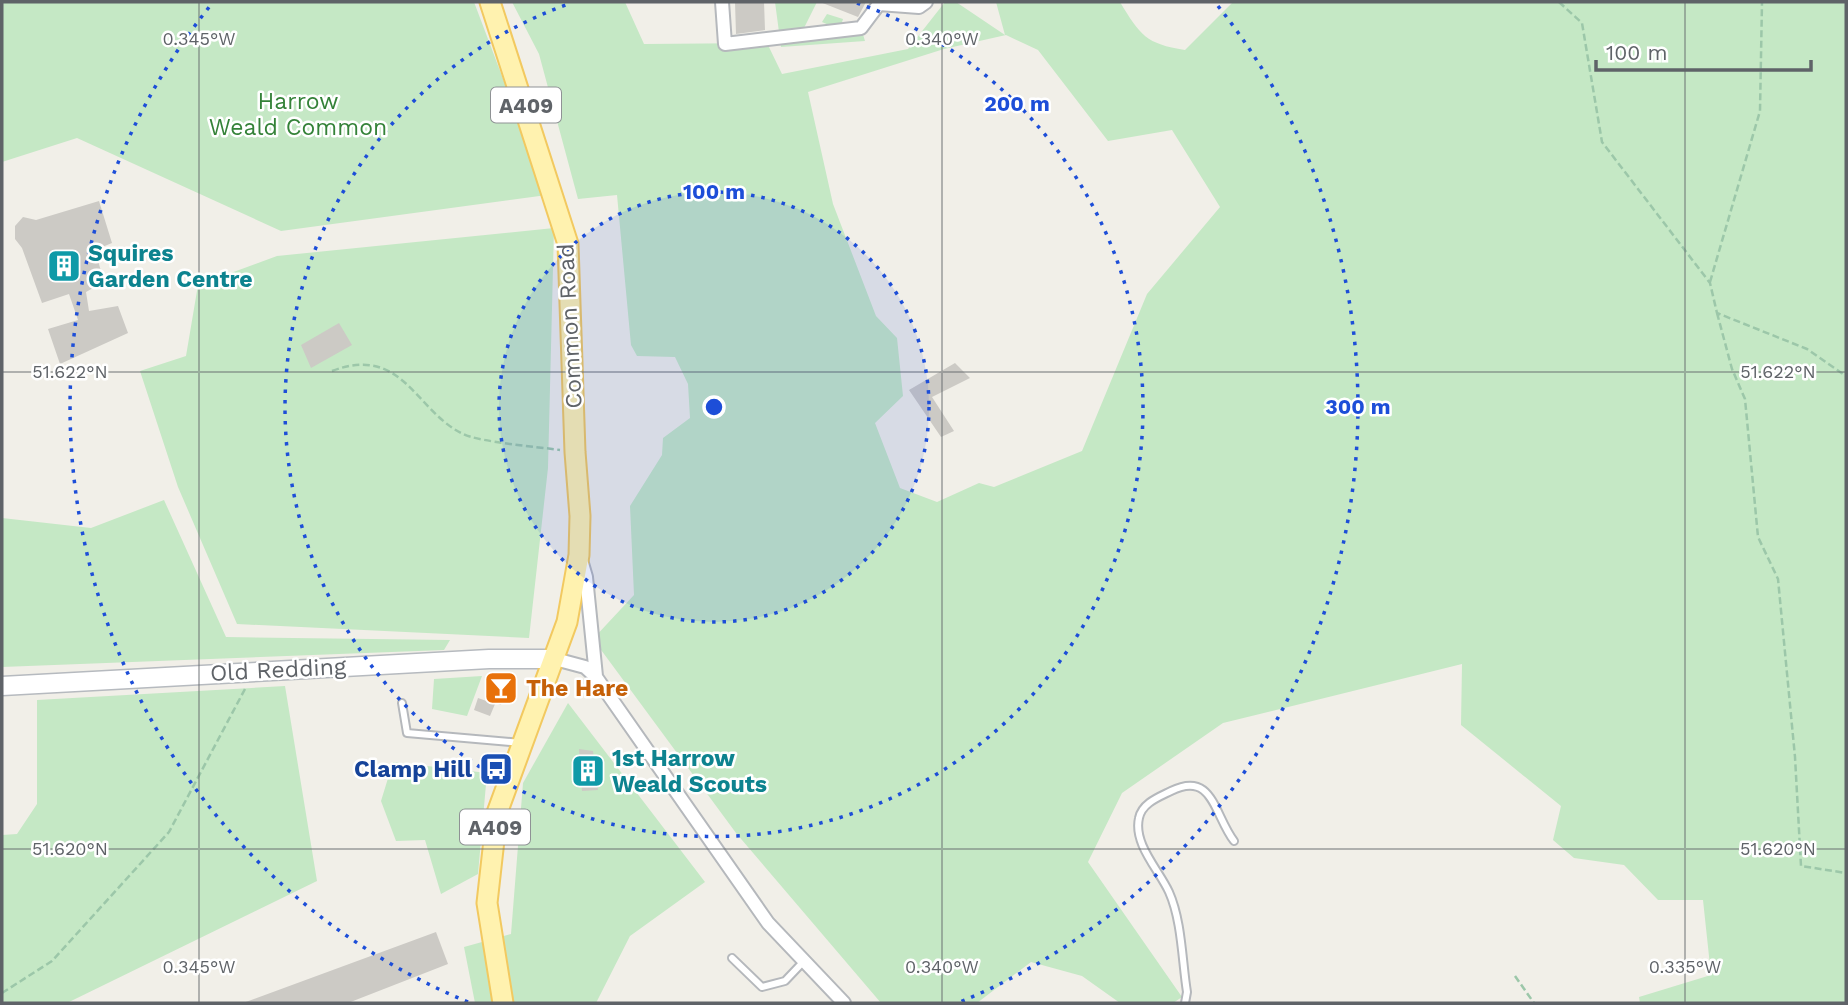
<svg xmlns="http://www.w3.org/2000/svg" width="1848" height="1005" viewBox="0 0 1848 1005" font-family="'Work Sans',sans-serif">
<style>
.green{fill:#c5e8c5;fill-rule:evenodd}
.building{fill:#cccac5}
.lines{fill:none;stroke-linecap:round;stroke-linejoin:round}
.lane-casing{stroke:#b5b8bc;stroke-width:10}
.street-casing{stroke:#b5b8bc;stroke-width:16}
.secondary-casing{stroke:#b6babf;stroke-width:21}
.primary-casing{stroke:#f2c960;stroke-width:23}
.path{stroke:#9cc7a9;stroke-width:2.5;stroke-dasharray:7 3.5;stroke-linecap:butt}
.lane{stroke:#fff;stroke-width:6}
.street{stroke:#fff;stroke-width:12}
.secondary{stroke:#fff;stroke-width:18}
.primary{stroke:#fff2af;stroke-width:19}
.ticks{fill:none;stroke:#5f6368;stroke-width:2;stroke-opacity:0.45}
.ring{fill:none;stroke:#1d4ed8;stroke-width:3.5;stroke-dasharray:3.5 7}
.labels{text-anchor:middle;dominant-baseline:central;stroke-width:5;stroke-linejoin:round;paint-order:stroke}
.shield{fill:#fff;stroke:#8f9295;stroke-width:2}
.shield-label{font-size:21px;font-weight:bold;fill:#5f6368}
.park-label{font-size:23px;fill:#348238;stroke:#fff}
.culture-label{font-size:23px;font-weight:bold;fill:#0d838f;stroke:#fff;text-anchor:start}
.street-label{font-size:23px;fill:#5f6368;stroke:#fff}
.food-label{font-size:23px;font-weight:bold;fill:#c56008;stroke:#fff;text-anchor:start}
.transit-label{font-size:23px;font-weight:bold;fill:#164399;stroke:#fff;text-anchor:end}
.ticks-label{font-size:18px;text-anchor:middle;fill:#5f6368;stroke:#fff;stroke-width:5;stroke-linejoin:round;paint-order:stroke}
.centre{fill:#1d4ed8;stroke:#fff;stroke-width:3.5}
.ring-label{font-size:21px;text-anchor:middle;font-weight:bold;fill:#1d4ed8;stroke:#fff;stroke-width:5;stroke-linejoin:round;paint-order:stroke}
</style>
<rect width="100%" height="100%" fill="#f1efe8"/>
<path class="green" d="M2,2H474L547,195L281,231L77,138L2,162Z
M512,2H625L644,44L767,43L782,74L908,49L945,2H956L1005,35L996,2H1120C1140,35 1146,44 1185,50L1233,2H1846V1003H1640L1639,997L1711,975L1703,900H1658L1624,865L1574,858L1553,840L1561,806L1461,725L1462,664L1223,723L1122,793L1088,862L1182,997L1173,1003H1120L1082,976L1031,962L977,1003H881L736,833L593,639L634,595L630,506L662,455L663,438L690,418L688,384L675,357L637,356L631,345L617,195L578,199L539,54ZM1006,35L1038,50L1108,141L1172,130L1220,207L1147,294L1082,451L994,487L979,483L937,502L900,488L875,423L903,396L897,338L876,316L833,204L808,92L944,49Z
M775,2H817L802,32L838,29L822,22L827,14L843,19L840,29L861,28L865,41L781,47Z
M554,228L548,468L529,638L237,624L178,487L140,371L186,356L198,285L277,256Z
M164,500L226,637L450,640L444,650L2,667V518L91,528Z
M482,676L467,716L432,709L434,679Z
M285,686L317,881L67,1003H2V835L17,834L37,804V700Z
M568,703L705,882L630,936L596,1003H475L464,947L511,934L523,783Z
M393,762L487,773L478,874L441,894L425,840L396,841L381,801Z"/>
<path class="building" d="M735,2H764L765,30L736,34Z
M820,2H866L858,17Z
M99,201L112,243L95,250L104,282L86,292L89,311L118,306L128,333L60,364L48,329L78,320L69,294L42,303L22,248L15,239V226L23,217L36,220Z
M339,323L352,345L311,368L301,345Z
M955,363L970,378L932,397L954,431L941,437L909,390Z
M499,674L511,678L501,705L489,701Z
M478,698L495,704L490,716L474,710Z
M579,749L593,751L598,790L582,791Z
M436,932L448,964L348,1003H243Z"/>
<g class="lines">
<defs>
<path id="lane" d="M402,703L407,733L521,743
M732,958L762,987L785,981L804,961
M1185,1003L1187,992C1182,961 1182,921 1169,892C1159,870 1133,844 1139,818C1142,803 1159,797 1171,791C1213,770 1214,815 1234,841"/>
<path id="street" d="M722,2L725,44L861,28L879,4L919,7L926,2
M581,560L586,577L596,676
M555,659L585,667L596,677L768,923L844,1003"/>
<path id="secondary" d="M2,686L489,659H555"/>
<path id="primary" d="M490,2L568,244L575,452L580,516L579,555L567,622L497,813L487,903L503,1003"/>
</defs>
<use href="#lane" class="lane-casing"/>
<use href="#street" class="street-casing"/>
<use href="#secondary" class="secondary-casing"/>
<use href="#primary" class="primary-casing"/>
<path class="path" d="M1559,2L1582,23L1602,142L1710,283L1717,313L1807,349L1846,376
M1710,282L1760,111L1762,2
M1717,313L1732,369L1745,399L1758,537L1778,579L1795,757L1801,866L1846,873
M332,371C403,344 415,411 463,434C479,442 539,447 560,450
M1515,976L1534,1003
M2,993L52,961L169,832L245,689"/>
<use href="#lane" class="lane"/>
<use href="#street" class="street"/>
<use href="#secondary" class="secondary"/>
<use href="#primary" class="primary"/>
</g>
<path class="ticks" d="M199,2V1003M942,2V1003M1685,2V1003M2,372H1846M2,849H1846"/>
<circle cx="714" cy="407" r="215" fill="#1d4ed8" fill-opacity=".12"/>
<g class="ring">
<circle cx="714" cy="407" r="215"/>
<path d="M857 3A429 429 0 1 1 571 3"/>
<path d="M468 1002A644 644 0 0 1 210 6M1218 6A644 644 0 0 1 960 1002"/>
</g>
<defs>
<symbol id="building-square" viewBox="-11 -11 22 22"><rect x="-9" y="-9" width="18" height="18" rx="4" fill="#0f9aa8" stroke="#fff"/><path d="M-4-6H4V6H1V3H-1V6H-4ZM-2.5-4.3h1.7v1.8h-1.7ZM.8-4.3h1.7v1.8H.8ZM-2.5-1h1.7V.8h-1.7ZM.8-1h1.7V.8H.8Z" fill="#fff"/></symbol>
<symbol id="bar-square" viewBox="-11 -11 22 22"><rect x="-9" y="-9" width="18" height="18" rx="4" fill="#e8710a" stroke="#fff"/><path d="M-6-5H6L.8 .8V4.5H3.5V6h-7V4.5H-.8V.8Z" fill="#fff"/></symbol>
<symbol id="bus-square" viewBox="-11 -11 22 22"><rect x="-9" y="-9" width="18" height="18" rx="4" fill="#1a4fb4" stroke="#fff"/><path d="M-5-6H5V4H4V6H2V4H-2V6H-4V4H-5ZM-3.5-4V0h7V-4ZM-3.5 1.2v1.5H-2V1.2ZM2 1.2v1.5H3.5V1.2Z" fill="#fff"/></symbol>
</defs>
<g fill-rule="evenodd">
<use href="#building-square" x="45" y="247" width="38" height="38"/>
<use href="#bar-square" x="482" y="669" width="38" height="38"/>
<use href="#bus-square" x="477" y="750" width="38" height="38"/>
<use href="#building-square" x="569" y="752" width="38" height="38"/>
</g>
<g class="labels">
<g class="shield">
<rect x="491" y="87.5" width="70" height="35" rx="5"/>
<rect x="460" y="809.5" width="70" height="35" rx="5"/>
</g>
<g class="shield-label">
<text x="526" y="105">A409</text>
<text x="495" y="827">A409</text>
</g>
<g class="park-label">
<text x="298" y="101">Harrow<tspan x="298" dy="26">Weald Common</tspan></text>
</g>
<g class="culture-label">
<text x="88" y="253">Squires<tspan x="88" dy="26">Garden Centre</tspan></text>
<text x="612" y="758">1st Harrow<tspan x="612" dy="26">Weald Scouts</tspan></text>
</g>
<g class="street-label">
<text transform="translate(570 326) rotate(-93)">Common Road</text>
<text transform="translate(278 670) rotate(-3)">Old Redding</text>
</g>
<g class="food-label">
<text x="526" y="688">The Hare</text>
</g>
<g class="transit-label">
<text x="472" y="769">Clamp Hill</text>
</g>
</g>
<g class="ticks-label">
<text x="199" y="45">0.345°W</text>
<text x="942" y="45">0.340°W</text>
<text x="70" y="378">51.622°N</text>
<text x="1778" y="378">51.622°N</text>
<text x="70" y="855">51.620°N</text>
<text x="1778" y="855">51.620°N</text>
<text x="199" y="973">0.345°W</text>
<text x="942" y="973">0.340°W</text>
<text x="1685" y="973">0.335°W</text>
</g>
<circle cx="714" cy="407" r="10" class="centre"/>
<g class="ring-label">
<text x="1017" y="111">200 m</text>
<text x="714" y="199">100 m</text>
<text x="1358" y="414">300 m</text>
</g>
<rect width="1848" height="1005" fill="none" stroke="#5f6368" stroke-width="7"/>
<path d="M1596 60v10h215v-10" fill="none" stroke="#5f6368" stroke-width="3.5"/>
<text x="1606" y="60" font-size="21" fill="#5f6368" stroke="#ffffff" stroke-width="5" paint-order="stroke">100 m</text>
</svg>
